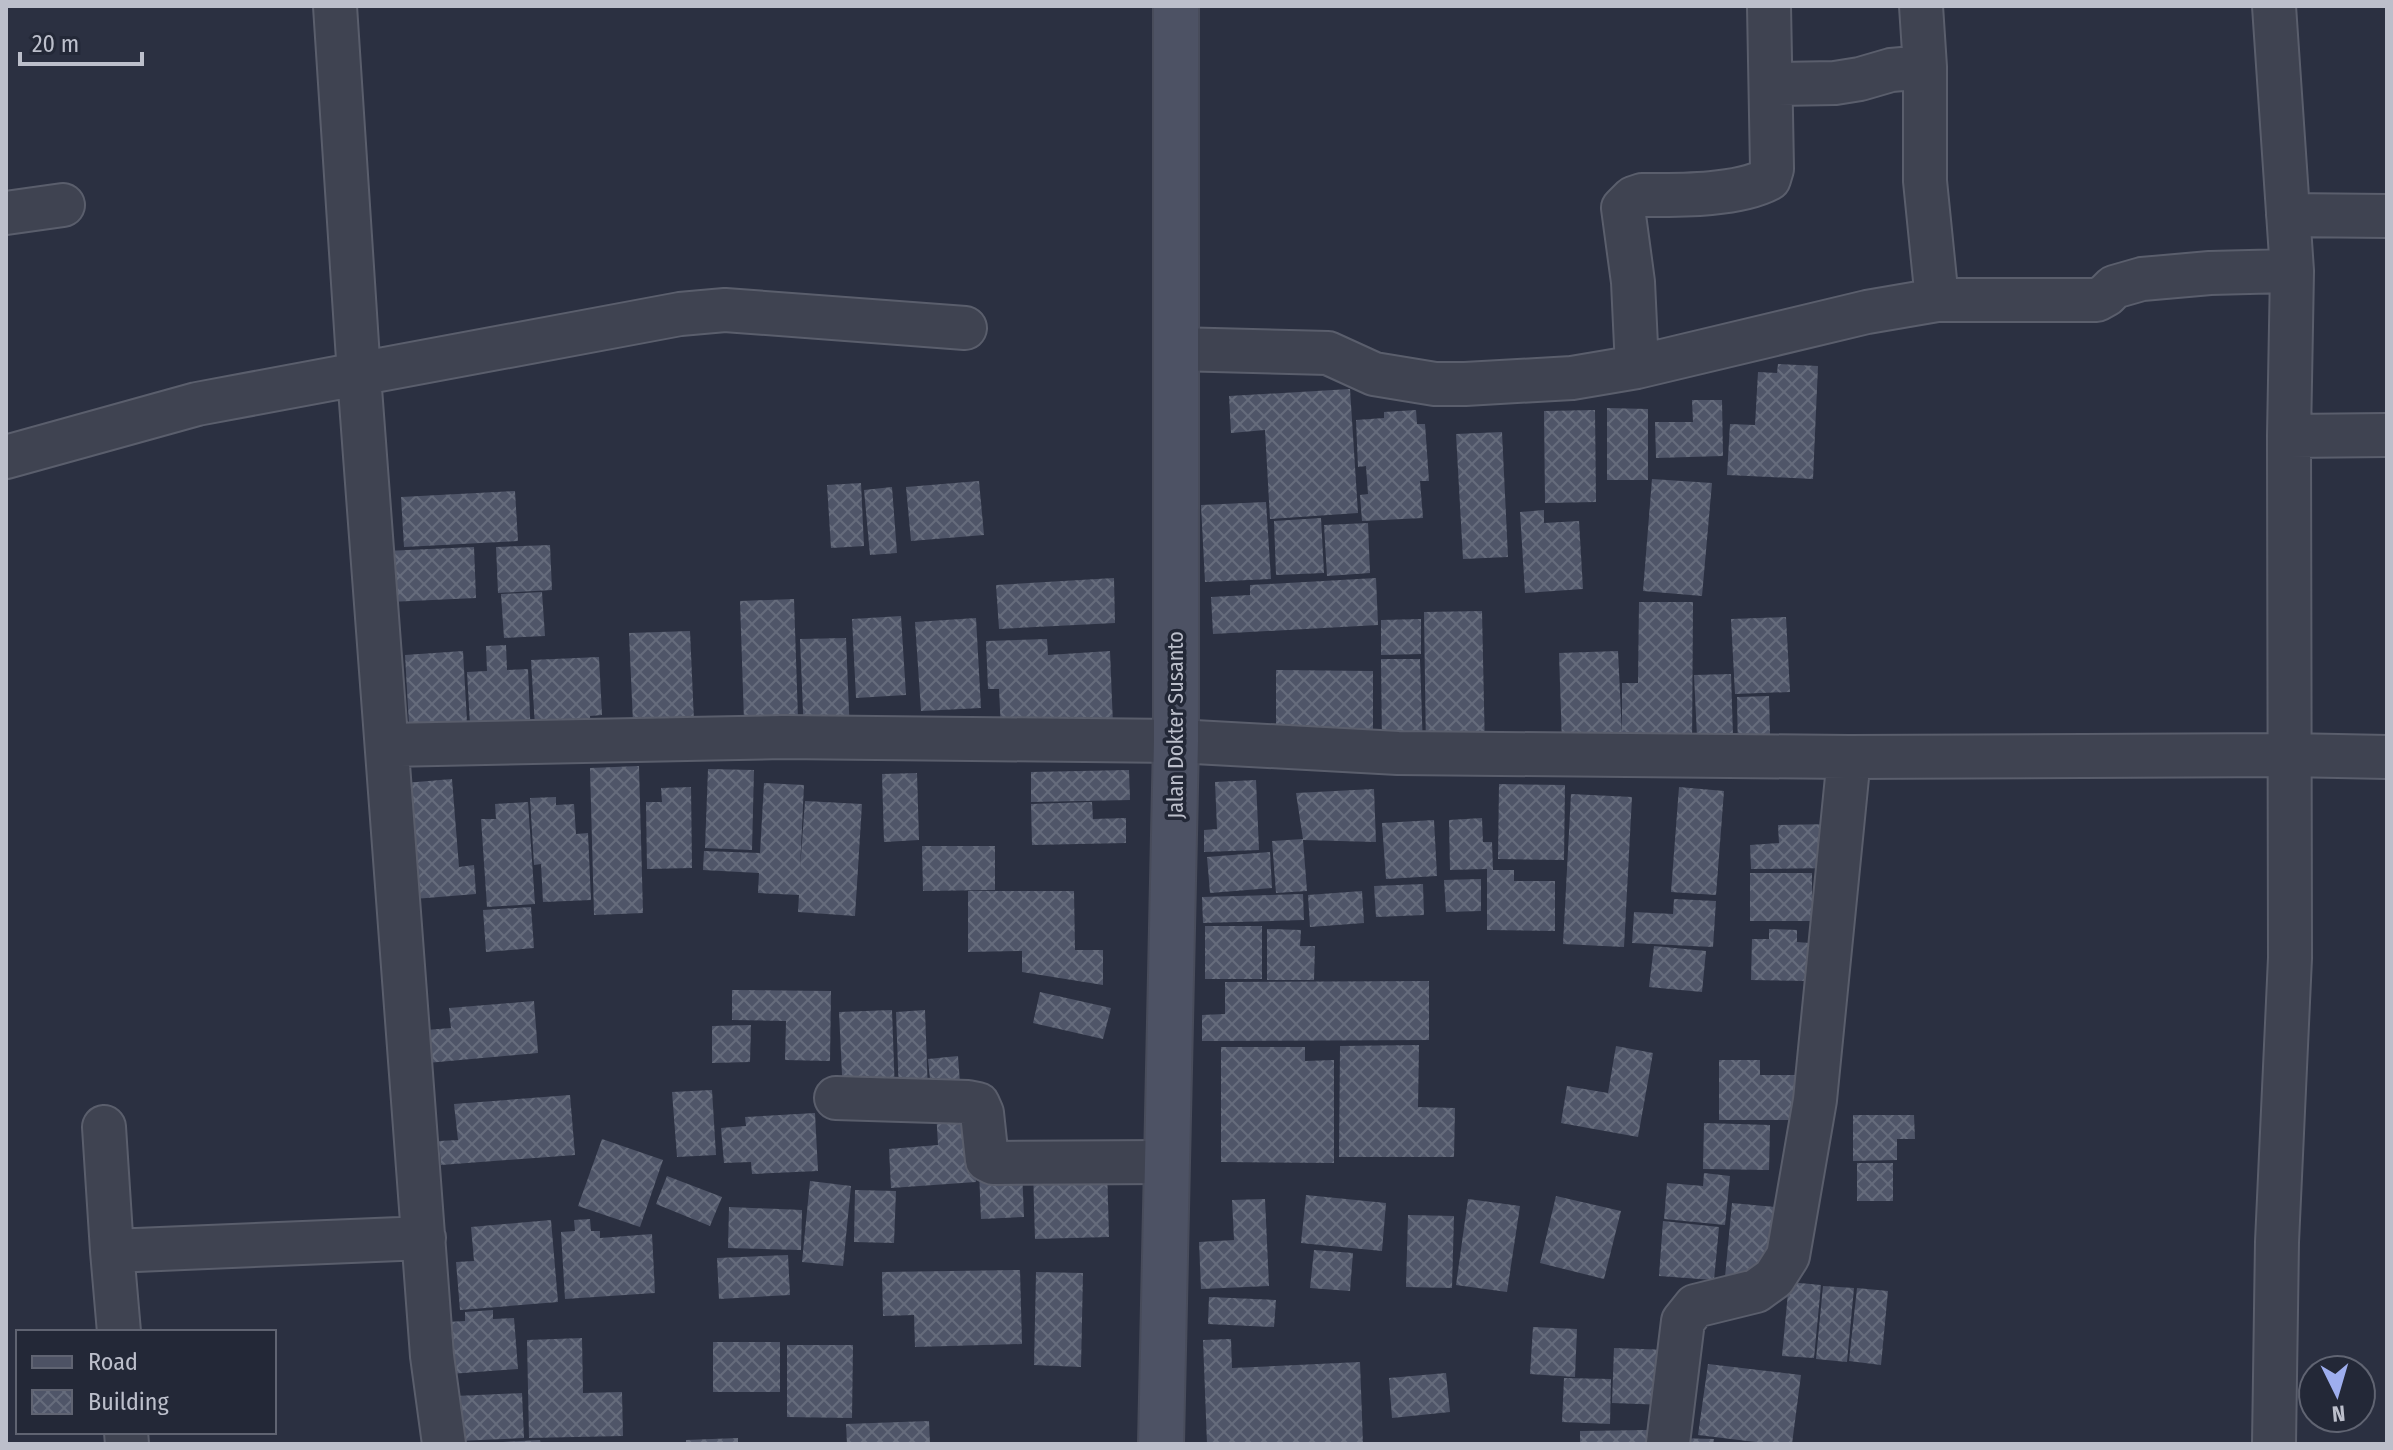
<svg xmlns="http://www.w3.org/2000/svg" width="2393" height="1450" viewBox="0 0 2393 1450" font-family="'Fira Sans Condensed',sans-serif">
<style>
.building{fill:url(#building-cross-hatch)}
.lines{fill:none;stroke-linecap:round;stroke-linejoin:round}
.minor-casing{stroke:#5a5e6c;stroke-width:46}
.secondary-casing{stroke:#484c5b;stroke-width:48}
.minor{stroke:#3f4351;stroke-width:42}
.secondary{stroke:#4d5264;stroke-width:44}
.labels{text-anchor:middle;dominant-baseline:central;stroke-width:7;stroke-linejoin:round;paint-order:stroke}
.street-label{font-size:22px;fill:#bcbfcb;stroke:#232837}
</style>
<defs>
<pattern id="building-cross-hatch" width="8" height="8" patternUnits="userSpaceOnUse" patternTransform="scale(2)"><rect width="8" height="8" fill="#4f5568"/><path d="M0 0l8 8M0 8l8-8" fill="none" stroke="#666c7c"/></pattern>
</defs>
<rect width="100%" height="100%" fill="#2b3041"/>
<path class="building" d="M1778,364L1818,366L1813,479L1727,475L1730,424L1755,425L1758,372L1777,373Z
M1350,389L1358,513L1270,519L1265,430L1231,433L1229,396Z
M1692,400H1722L1723,456L1656,458L1655,422H1693Z
M1607,408L1648,409V480H1607Z
M1416,410L1417,424H1425L1429,481H1420L1423,518L1362,521L1360,495L1368,494L1366,466L1358,467L1356,420L1384,418V412Z
M1595,410L1596,502L1545,503L1544,411Z
M1502,432L1508,557L1463,559L1456,434Z
M1652,479L1712,483L1702,596L1643,591Z
M979,481L984,535L911,541L906,487Z
M861,483L864,546L831,548L827,485Z
M892,487L897,553L870,555L864,490Z
M515,491L518,541L404,547L401,497Z
M1266,502L1271,579L1205,582L1201,505Z
M1544,510V523L1579,521L1583,589L1525,593L1520,512Z
M1321,518L1324,573L1276,575L1274,521Z
M1368,523L1370,573L1327,576L1324,525Z
M550,545L552,590L498,593L496,547Z
M474,547L476,598L389,602L386,551Z
M1114,578L1115,623L999,629L996,585Z
M1376,578L1378,625L1213,634L1211,597L1250,595V585Z
M542,592L545,636L504,638L501,594Z
M794,599L798,719L744,721L740,601Z
M1639,602H1693L1692,749L1562,745L1559,653L1618,651L1622,735V683H1638Z
M1482,611L1485,751L1426,752L1424,612Z
M901,616L906,695L856,698L852,619Z
M1786,617L1790,692L1735,694L1731,619Z
M976,618L981,708L921,711L915,622Z
M1421,619V654L1381,655V620Z
M690,631L694,721L633,723L629,633Z
M846,638L850,735L804,736L800,639Z
M1047,639L1048,655L1110,651L1113,725L1001,730L999,689H988L986,641Z
M506,645L507,670L528,669L531,739L471,742L467,672L487,671L486,646Z
M463,651L468,739L410,742L405,655Z
M599,657L602,715L590,716L591,732L535,727L531,660Z
M1381,659H1420L1423,748L1382,749Z
M1276,670L1373,671V746H1276Z
M1731,674L1733,736L1697,737L1694,675Z
M1769,696L1770,734H1761V755H1738L1737,697Z
M639,766L643,913L594,915L590,768Z
M708,769L754,770L752,850L705,848Z
M1129,770L1130,800L1031,802V772Z
M917,773L919,840L884,842L882,774Z
M452,779L459,867L474,865L476,894L414,899L405,783Z
M1256,780L1259,850L1204,852V830L1217,829L1215,782Z
M764,783L804,785L800,869L805,801L862,804L855,916L798,912L799,895L758,893L759,873L703,870L704,851L760,853Z
M1499,784L1565,785L1564,860L1498,859Z
M691,787L692,868L647,869L646,802H662L661,788Z
M1679,787L1724,791L1716,895L1671,892Z
M1374,789L1376,842L1303,840L1307,891L1276,893L1272,841L1303,839L1296,793Z
M1571,794L1632,797L1624,947L1563,944Z
M556,797V805L574,804L576,834L588,833L591,900L543,902L541,864L534,865L530,798Z
M528,802L535,904L487,907L481,819H496L495,804Z
M1092,802L1093,819L1126,818V843L1032,845L1031,804Z
M1482,818L1483,842H1492L1493,870H1514V881H1555V931L1487,930V869L1450,870L1449,820Z
M1434,820L1437,876L1386,879L1382,823Z
M1832,824L1833,868L1751,869L1750,845L1779,843L1778,825Z
M922,846H995V890L923,891Z
M1270,852L1272,888L1210,893L1207,857Z
M1750,873H1812V921H1750Z
M1481,879V911L1446,912L1444,880Z
M1423,884L1424,915L1376,917L1374,886Z
M968,891H1074L1075,950H1103V985L1022,972V951L968,952Z
M1362,891L1364,923L1310,927L1308,895Z
M1303,894L1304,920L1203,923L1202,897Z
M1674,899L1716,901L1713,947L1632,943L1634,912L1673,914Z
M531,907L534,948L486,952L483,910Z
M1205,926H1262V979H1205Z
M1267,929L1301,930L1300,946H1315L1314,980H1267Z
M1769,929L1797,930V942L1809,943L1807,981L1751,980L1752,939H1769Z
M1654,946L1706,951L1702,992L1649,987Z
M1429,981V1040L1202,1041V1015L1225,1014V982Z
M732,990L831,991L830,1061L785,1060L786,1021L732,1020Z
M1040,992L1111,1008L1103,1039L1033,1023Z
M534,1001L538,1053L416,1064L413,1031L451,1028L449,1008Z
M892,1010L895,1093L843,1095L839,1012Z
M925,1010L928,1093L899,1094L896,1012Z
M751,1025L750,1062L712,1063V1026Z
M1419,1045L1418,1107L1455,1108L1454,1157H1339L1340,1046Z
M1616,1046L1653,1053L1638,1137L1561,1123L1567,1086L1608,1093Z
M1221,1047H1305V1061L1334,1060V1163L1221,1162Z
M958,1056L961,1097L932,1099L928,1059Z
M1719,1060H1760V1075H1795V1120H1719Z
M712,1090L716,1155L677,1157L672,1092Z
M570,1095L575,1155L441,1165L439,1141L458,1140L454,1104Z
M971,1107L976,1182L891,1188L889,1149L938,1145L936,1110Z
M815,1113L818,1171L752,1174L751,1162L724,1163L721,1128L746,1126L745,1117Z
M1853,1115H1914L1915,1139H1897V1160L1853,1161Z
M1704,1123L1770,1125L1769,1170L1703,1169Z
M602,1139L663,1160L640,1227L578,1206Z
M1857,1163H1893V1201H1857Z
M1107,1166L1109,1237L1035,1239L1033,1169Z
M1022,1169L1024,1217L981,1219L979,1171Z
M1704,1173L1730,1176L1725,1225L1664,1219L1667,1183L1703,1186Z
M667,1176L722,1197L710,1226L656,1204Z
M810,1181L851,1186L843,1266L802,1262Z
M855,1190L896,1191L894,1243L854,1242Z
M1306,1195L1386,1203L1382,1251L1301,1243Z
M1556,1196L1621,1211L1604,1279L1540,1263Z
M1265,1199L1269,1286L1201,1289L1199,1242L1234,1240L1232,1200Z
M1468,1199L1520,1206L1507,1292L1456,1285Z
M1732,1203L1775,1207L1768,1282L1725,1277Z
M729,1207L802,1210L801,1250L728,1248Z
M1408,1215L1454,1216L1452,1288L1406,1287Z
M590,1219L591,1231H600V1238L652,1234L655,1293L565,1299L561,1232L575,1231L574,1220Z
M551,1220L558,1302L460,1310L456,1262L474,1261L471,1227Z
M1663,1221L1719,1227L1714,1280L1659,1276Z
M1314,1250L1353,1253L1350,1291L1310,1288Z
M788,1255L790,1295L719,1299L717,1258Z
M1020,1270L1022,1344L915,1347L914,1315L883,1316L882,1272Z
M1036,1272L1083,1273L1081,1367L1034,1365Z
M1789,1282L1821,1285L1814,1358L1782,1356Z
M1823,1286L1854,1288L1847,1362L1816,1359Z
M1857,1288L1888,1291L1881,1365L1849,1361Z
M1209,1297L1276,1300L1274,1327L1208,1324Z
M493,1310V1319L514,1318L518,1369L450,1374L446,1322L465,1321V1312Z
M1533,1327L1577,1329L1575,1377L1530,1374Z
M582,1338L583,1393L622,1392L623,1436L529,1438L527,1340Z
M1231,1339L1232,1368L1360,1362L1363,1444H1207L1203,1340Z
M713,1342H780V1392H713Z
M787,1345H853L852,1418L787,1417Z
M1614,1348L1670,1350L1667,1405L1612,1403Z
M1708,1364L1801,1375L1792,1444H1772L1698,1435Z
M1446,1373L1450,1412L1392,1418L1389,1378Z
M1564,1378L1611,1379L1610,1424L1562,1422Z
M522,1393L524,1438L458,1441L456,1396Z
M929,1421L930,1444H847L846,1424Z
M1648,1430V1444H1580V1431Z
M738,1438V1444H686V1440Z
M1674,1438L1714,1439L1713,1444H1673Z
M540,1440L541,1444H503V1442Z"/>
<g class="lines">
<defs>
<path id="minor" d="M335,6L359,375L432,1356L444,1444
M2274,6L2292,271L2289,436L2290,958L2277,1242L2274,1444
M1925,67V181L1937,300
M1771,84L1835,83L1860,79L1891,70L1925,67L1921,6
M6,213L63,205
M2288,215L2387,216
M1175,349L1328,353L1374,374L1435,384H1465L1572,378L1637,367L1867,312L1937,300H2097L2106,295L2114,287L2142,279L2210,273L2292,271
M1637,367L1633,282L1623,208L1633,198L1642,195C1678,195 1737,196 1769,179L1772,169L1769,6
M2289,436L2387,435
M6,457L197,404L680,314L725,310L965,328
M388,745L783,737L1176,741L1398,753L1849,757L2289,755L2387,757
M836,1098L968,1102L978,1104L982,1113L987,1160L993,1163L1167,1162
M104,1127L112,1251
M119,1332L112,1251L424,1238
M126,1432L127,1444
M1668,1443L1683,1321L1695,1306L1756,1291L1774,1278L1788,1256L1815,1100L1849,757"/>
<path id="secondary" d="M1161,1444L1176,741V6"/>
</defs>
<use href="#minor" class="minor-casing"/>
<use href="#secondary" class="secondary-casing"/>
<use href="#minor" class="minor"/>
<use href="#secondary" class="secondary"/>
</g>
<g class="labels">
<g class="street-label">
<text transform="translate(1175 725) rotate(-90)">Jalan Dokter Susanto</text>
</g>
</g>
<rect width="2393" height="1450" fill="none" stroke="#bcbfcb" stroke-width="16"/>
<rect x="16" y="1330" width="260" height="104" fill="#232837" stroke="#606472" stroke-width="2"/>
<rect x="32" y="1356" width="40" height="12" fill="#4d5264" stroke="#606472" stroke-width="2"/>
<text x="88" y="1370" font-size="24" fill="#bcbfcb">Road</text>
<rect x="32" y="1390" width="40" height="24" fill="url(#building-cross-hatch)" stroke="#606472" stroke-width="2"/>
<text x="88" y="1410" font-size="24" fill="#bcbfcb">Building</text>
<g transform="translate(2337 1394) rotate(175)"><circle r="38" fill="#232837" stroke="#606472" stroke-width="2"/>
<path d="M0-6L14 30L0 20L-14 30Z" fill="#9eaeee"/>
<text y="-12" font-size="22" font-weight="bold" text-anchor="middle" fill="#bcbfcb">N</text>
</g>
<path d="M20 52v12h122v-12" fill="none" stroke="#bcbfcb" stroke-width="4"/>
<text x="32" y="52" font-size="24" fill="#bcbfcb" stroke="#232837" stroke-width="6" paint-order="stroke">20 m</text>
</svg>
